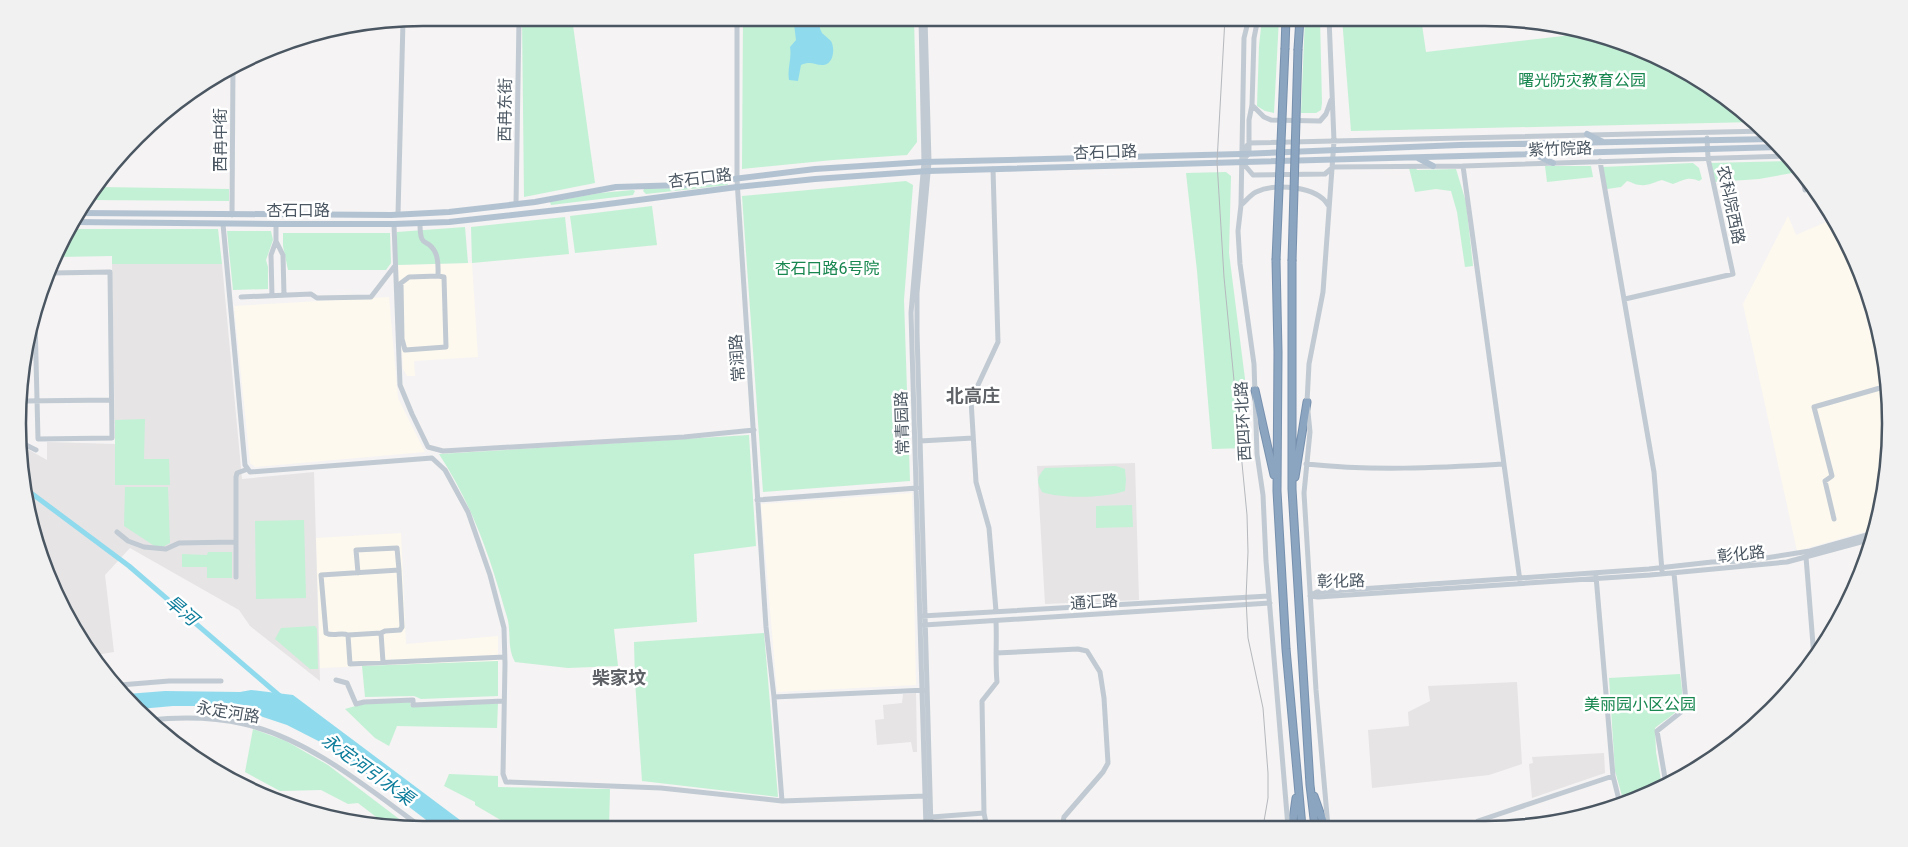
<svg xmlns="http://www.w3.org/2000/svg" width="1908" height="847" viewBox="0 0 1908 847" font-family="Roboto,'Noto Sans SC',sans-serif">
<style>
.commercial{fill:#fdf9ef}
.education{fill:#e6e4e5}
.green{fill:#c3f1d5}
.water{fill:#90daee}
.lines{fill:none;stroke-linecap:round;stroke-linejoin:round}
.canal{stroke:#90daee;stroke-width:5}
.highway-casing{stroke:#7690ad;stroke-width:9}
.minor{stroke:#c1cad2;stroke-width:5}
.major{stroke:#b3c2d1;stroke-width:6}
.highway{stroke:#8ba5c1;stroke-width:7}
.rail{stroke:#b5b8bd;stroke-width:1}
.highway-bridge-casing{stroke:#7690ad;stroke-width:9;stroke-linecap:butt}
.highway-bridge{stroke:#8ba5c1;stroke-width:7}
.labels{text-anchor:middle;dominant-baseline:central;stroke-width:5;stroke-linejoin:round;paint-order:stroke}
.park-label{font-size:16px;fill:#17864f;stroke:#fff}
.street-label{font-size:16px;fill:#4a5661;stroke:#fff}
.neighbourhood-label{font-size:18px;font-weight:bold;fill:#5f6368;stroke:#fff}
.water-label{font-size:18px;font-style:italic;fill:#0c7c9b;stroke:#fff}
.rim{fill:none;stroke:#4a5661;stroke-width:2.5}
</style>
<rect width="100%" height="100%" fill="#f5f3f3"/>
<path class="commercial" d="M1788,216L1796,235L1833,219L1843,237L1878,360L1884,358L1890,423L1883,502L1875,529L1797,551L1743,304Z
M472,263L478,357L414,361L415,376H407L403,369L397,265Z
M389,297L398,398L425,452L255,467L250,463L234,306Z
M912,493L916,685L777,692L761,504Z
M401,533L406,644L498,636V661L320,668L316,538Z"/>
<path class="education" d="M112,264H222L242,479L314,472L320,681L250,626L239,610L130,548L105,575L114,652L95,655L72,626L39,554L21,477L22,446L47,460V442L115,444Z
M1135,463L1139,600L1045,604L1037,466Z
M1517,682L1522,764L1489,775L1372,788L1368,730L1409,726L1408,712L1430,701L1428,686Z
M916,693L917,752H913L911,742L877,745L875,720L884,719L883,705L902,703L903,694Z
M1604,753L1605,773L1532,798L1529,764L1533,763L1532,757Z"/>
<path class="green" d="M522,18H572L595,183L524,197Z
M743,18H914L917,142L907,155L833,160L742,169Z
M1262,18H1279L1274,113L1265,111L1257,106L1259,46Z
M1305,18H1320L1322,103L1321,110L1316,113H1301Z
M1342,18H1421L1426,52L1589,33L1640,48L1710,86L1754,122L1351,131Z
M1791,161L1792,173L1759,179L1715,182L1710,163Z
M1693,163L1699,168L1702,179L1699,181C1689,176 1683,180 1673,184L1662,180C1654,182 1649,186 1640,185C1635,185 1632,182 1627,181L1621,187L1607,189L1602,167Z
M1545,166H1591L1593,177L1547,182Z
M1409,168H1416L1417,170L1456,169L1466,202L1473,266L1465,267L1457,212L1451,191L1436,189L1415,192Z
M1226,172L1231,176L1229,253L1245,379L1247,448L1212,449L1197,271L1186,173Z
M906,181L913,185L904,300L910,481L763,492L742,196Z
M727,183L728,185L646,194L643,191L644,189L684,188Z
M99,187L229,189V201L89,200Z
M633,190L635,191L633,195L551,205L550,202L600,193Z
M652,206L657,245L575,253L570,216Z
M565,217L569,254L472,263L471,227Z
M465,227L468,263L397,265V232Z
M69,229H218L222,264H112V256L58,257Z
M227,231H271L273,240L266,260L268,267V289L233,290Z
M283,233H390L391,263L386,270H288L283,246Z
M145,419L144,459H169L170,485H115V420Z
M749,435L756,546L694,554L697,622L614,629L618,666L568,668L515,662C509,651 510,642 509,629C509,621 506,614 504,607C489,553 470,501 439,454Z
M1116,466L1125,469L1126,480L1125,491C1105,498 1061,499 1042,492C1036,481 1037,477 1045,468Z
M125,487H168L170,543L159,549L124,526Z
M1132,505L1133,527L1096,528V506Z
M304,520L306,598L256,599L255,521Z
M208,552H232V578H207V567H182V554L207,555Z
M315,626L317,629L318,669H310L275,639L281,628Z
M764,633L778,797L642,781L635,681L634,642Z
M498,661V696L421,699L414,696L365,697L362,666Z
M1680,674C1685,710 1684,706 1655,728L1656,752L1662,786L1640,798L1624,803L1615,771L1609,678Z
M410,702L411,707L498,703L497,728L397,726L389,746L375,738L345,709L366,703Z
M253,729L286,741L328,765L411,828L388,826L358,803L348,804L321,790L280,791L245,772Z
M449,774L498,776V787L610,789L609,829H516L475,805V802L444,786Z"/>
<path class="water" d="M801,18H819C819,23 819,28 822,33C825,36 828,38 831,41C835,48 834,63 824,65C815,66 812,60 801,65L798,81L789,80C787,68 792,59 790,47L796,40L794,24Z
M251,690L293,695L472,829H438L332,748L287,725L248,712L211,706H173L140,709L127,694L165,691L240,692Z"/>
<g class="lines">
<path class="canal" d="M23,487L129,566L281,697"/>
<defs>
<path id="highway" d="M1285,48L1286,18
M1298,49L1300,18
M1276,260L1278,352L1277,491L1286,649L1302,827
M1292,261V489L1310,785L1315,827
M1255,390L1274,475
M1295,477L1307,402
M1314,796L1325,827
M1292,827L1296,798"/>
</defs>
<use href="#highway" class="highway-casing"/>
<path class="minor" d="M737,18V180L766,627L774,697L782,801
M921,18L924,162L911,313L926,828
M925,18L929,162L917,293V332L931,828
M1249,18L1244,38L1241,205L1238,231L1240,264L1254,364L1257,454L1263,495L1266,561L1288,827
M1252,105L1264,117L1271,120L1320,121L1326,114L1331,100
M1241,154L1249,143L1765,131
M1600,161L1654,472L1662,571
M1242,162L1253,175L1325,174L1333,167L1463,166L1788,156
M1242,162L1249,153V120L1252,105L1254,38L1258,18
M1463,166L1520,581
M993,169L998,342L971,400L976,482L989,528L996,611
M1802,173L1805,190
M516,204L519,20L517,18
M1241,205C1246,201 1250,195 1256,192C1275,183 1317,186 1328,205
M398,214L403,21
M232,215L233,66
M420,223C420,251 427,236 435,252C439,259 438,269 438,276L409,277L401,283L402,339L405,350L446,347L444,277L438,276
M223,224L245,465L250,472L432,458L445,470L468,512L490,575L504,628L505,664L503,774L506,782L661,788L782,801L926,796
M394,224L400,385L412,414L428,447L443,451L684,437L754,430
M276,241L283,255L284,295
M272,296L271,255L276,241V224
M241,297L311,294L317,298L371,297L394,267
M1625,299L1733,274L1708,158L1707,138
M35,319L38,439L112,438L110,272L52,273
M23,401L111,400
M920,441L973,438
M22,443L36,450
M1306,464C1373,471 1435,468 1503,464
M757,500L917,488
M1834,519L1825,481L1832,476L1814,407L1887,386
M117,532L128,541L144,547L166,549L179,543L235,542
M1806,557L1814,657
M358,573L356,550L397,548L399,570
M1596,576L1613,776L1620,804
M236,577V477L237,473L248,469
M1310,596L1317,592L1649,569L1712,562L1746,561L1810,551L1874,533
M1310,596L1318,597L1650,575L1787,562L1872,539
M922,616L1269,596
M924,625L1270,603
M348,635C341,632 333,637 326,633L321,575L399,570L402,627L400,630L385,631L381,633
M996,653L1078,649L1087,651L1100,672L1104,698L1108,763L1103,772L1064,817L1062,827
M383,662L381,633L348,635L350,664L505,657
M336,680L347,683L356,704L364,702L413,700V705L504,701
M120,685L169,681H221
M774,697L926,690
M149,720C180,717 213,717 244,724C310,739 370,790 424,829
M1666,784L1657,731L1681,712L1686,702L1674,573
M932,817L984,813
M1480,826L1478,821L1613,776
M1328,827L1316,690L1304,493L1310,432L1307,402L1309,364L1323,292L1334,141L1329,18
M987,828L984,813L982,701L997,682C995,661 997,642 996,621"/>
<path class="major" d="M1587,134L1603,142
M1536,155L1553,163
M1418,158L1433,166
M78,213L391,215L449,212L535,202L616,187L684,185L815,169L924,162L1241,154L1459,145L1773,139
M72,222L276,224H394L449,222L593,206L737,187L815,179L928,171L1780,147"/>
<use href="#highway" class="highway"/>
<path class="rail" d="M1225,18L1217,162L1224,277L1247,515L1248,552L1246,598L1248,638L1263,708L1268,773V798L1263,827"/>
<defs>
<path id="highway-bridge" d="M1276,260L1285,48
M1292,261L1298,49"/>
</defs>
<use href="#highway-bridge" class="highway-bridge-casing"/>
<use href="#highway-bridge" class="highway-bridge"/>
</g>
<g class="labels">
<g class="park-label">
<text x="1582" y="80">曙光防灾教育公园</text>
<text x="827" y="268">杏石口路6号院</text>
<text x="1640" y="704">美丽园小区公园</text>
</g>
<g class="street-label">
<text transform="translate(505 110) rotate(-89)">西冉东街</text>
<text transform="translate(220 140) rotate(-90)">西冉中街</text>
<text transform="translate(1560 149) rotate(-2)">紫竹院路</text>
<text transform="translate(1105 152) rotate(-2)">杏石口路</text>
<text transform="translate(700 178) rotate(-7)">杏石口路</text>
<text transform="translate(1731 205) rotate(78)">农科院西路</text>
<text x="298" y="210">杏石口路</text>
<text transform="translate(737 358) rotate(-94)">常润路</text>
<text transform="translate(1243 421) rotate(-93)">西四环北路</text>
<text transform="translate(902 423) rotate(-92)">常青园路</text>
<text transform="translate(1741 554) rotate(-6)">彰化路</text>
<text transform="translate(1341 581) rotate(-1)">彰化路</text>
<text transform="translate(1094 602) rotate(-4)">通汇路</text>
<text transform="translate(228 712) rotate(9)">永定河路</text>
</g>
<g class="neighbourhood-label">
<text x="973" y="395">北高庄</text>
<text x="619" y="677">柴家坟</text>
</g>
<g class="water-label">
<text transform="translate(182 610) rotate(40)">旱河</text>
<text transform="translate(368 769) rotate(36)">永定河引水渠</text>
</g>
</g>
<path d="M0 0H1908V847H0ZM423 26H1485A397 397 0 0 1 1882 423V424A397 397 0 0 1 1485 821H423A397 397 0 0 1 26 424V423A397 397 0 0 1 423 26Z" fill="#f1f1f2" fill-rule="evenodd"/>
<path class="rim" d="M423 26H1485A397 397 0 0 1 1882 423V424A397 397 0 0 1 1485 821H423A397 397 0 0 1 26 424V423A397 397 0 0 1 423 26Z"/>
</svg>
